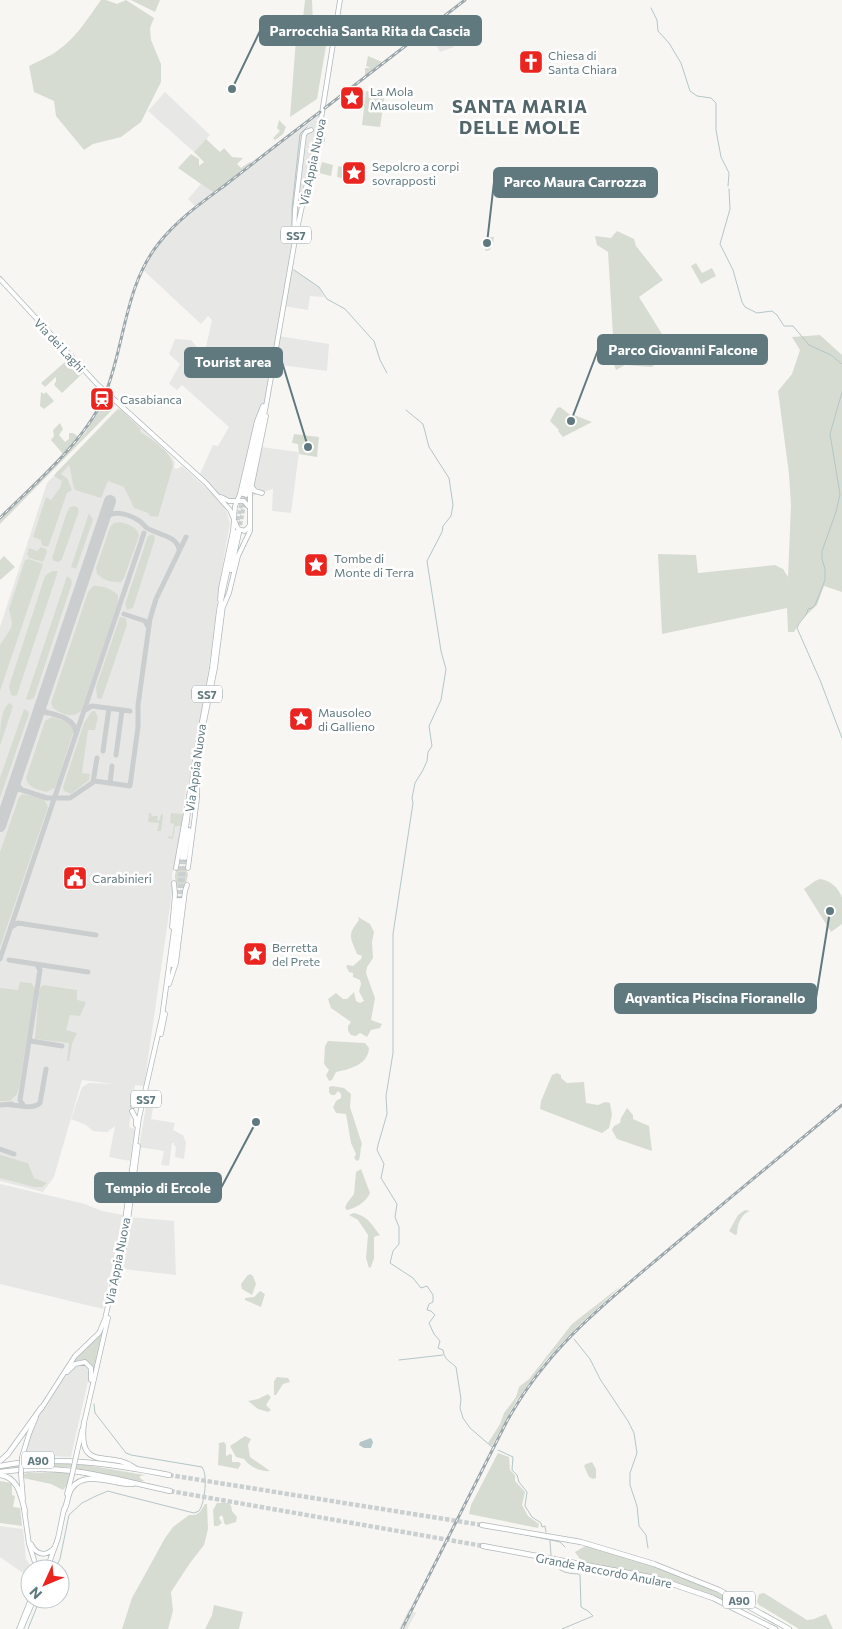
<svg xmlns="http://www.w3.org/2000/svg" width="842" height="1629" viewBox="0 0 842 1629" font-family="Commissioner,sans-serif">
<style>
.built{fill:#e7e8e6}
.green{fill:#d7dcd2}
.water{fill:#b4c6c7}
.lines{fill:none;stroke-linecap:round;stroke-linejoin:round}
.stream{stroke:#b4c6c7;stroke-width:1}
.taxiway{stroke:#cacecf;stroke-width:5}
.runway{stroke:#cacecf;stroke-width:12}
.major-tunnel{stroke:#cad0d0;stroke-width:4;stroke-dasharray:4 2;stroke-linecap:butt}
.highway-tunnel{stroke:#cad0d0;stroke-width:4.5;stroke-dasharray:4.5 2;stroke-linecap:butt}
.major-casing{stroke:#b0b8ba;stroke-width:5.5}
.highway-casing{stroke:#b0b7b9;stroke-width:6}
.major{stroke:#fff;stroke-width:4}
.highway{stroke:#fff;stroke-width:4.5}
.rail-casing{stroke:#9ca7ab;stroke-width:3}
.rail{stroke:#fff;stroke-width:1;stroke-dasharray:4;stroke-linecap:butt}
.major-bridge-casing{stroke:#b0b8ba;stroke-width:5.5;stroke-linecap:butt}
.major-bridge{stroke:#fff;stroke-width:4}
.labels{text-anchor:middle;dominant-baseline:central;stroke-width:5;stroke-linejoin:round;paint-order:stroke}
.shield{fill:#fff;stroke:#90a1a5;stroke-width:1}
.shield-label{font-size:11px;font-weight:bold;fill:#60797f}
.poi-label{font-size:12px;fill:#60797f;stroke:#fff;text-anchor:start}
.street-label{font-size:12px;fill:#60797f;stroke:#fff}
.district-label{font-size:18px;font-weight:bold;letter-spacing:1px;fill:#52656a;stroke:#fff}
.leader{fill:none;stroke:#60797f;stroke-width:2}
.callout-dot{fill:#60797f;stroke:#fff;stroke-width:2}
.callout{fill:#60797f;stroke:#60797f;stroke-width:2}
.callout-label{font-size:14px;text-anchor:middle;font-weight:bold;fill:#fff}
</style>
<rect width="100%" height="100%" fill="#f7f6f3"/>
<path class="built" d="M443,24L447,25L454,47L440,52L430,33Z
M165,92L210,135L194,152L148,111Z
M318,116L321,119L290,267L319,287L324,297L310,296L308,310L283,306L279,336L329,344L327,371L273,364L261,447L299,452L291,513L272,511L273,489L237,501L221,498L199,476L213,445L218,446L229,427L182,385L177,390L169,384L180,364L169,354L175,339L191,340L204,356L212,320L208,316L201,324L143,270L158,243L182,219L197,208L188,199L201,184L215,194Z
M118,408H120L172,457L175,462L174,468L177,469L182,466L216,497L226,510L230,523L220,580L211,654L191,777L185,795L176,862L172,874L173,886L144,1086L135,1085L129,1127L135,1129L130,1161L109,1157L115,1126L107,1132L93,1131L86,1125L71,1119L82,1087L89,1083L113,1084L82,1080L54,1177L43,1192L0,1181V627L47,483Z
M146,1106L153,1107L151,1119L175,1123L173,1130L183,1135L186,1143L184,1159L175,1157L176,1146H174V1143H172L169,1166L161,1165L164,1151L139,1147Z
M0,1184L85,1204L102,1211L123,1215L103,1309L0,1284Z
M130,1217L174,1221L176,1275L123,1269Z
M81,1363L86,1365L89,1368L90,1372L71,1457L43,1456L24,1458L32,1428L54,1391L75,1365Z
M0,1526L23,1529L26,1559L33,1569H30V1578L0,1557Z
M409,1609L416,1613L407,1629H399Z"/>
<path class="green" d="M101,0H106L117,4L126,0L154,18L150,28L151,40L161,64V82L141,122L121,137L93,144L84,150L56,116L54,101L34,92L29,66C38,61 49,57 57,51C76,38 88,18 101,0Z
M131,0H160L155,12Z
M305,0H312L313,26H308V23L303,18Z
M299,31L327,40L317,99L290,117L296,39Z
M368,56L382,62L365,76V68H370L366,66Z
M366,91L385,94L380,127L362,125Z
M279,120L286,127L283,134L275,140L273,138L280,131L277,128Z
M206,139L220,152L224,148L232,157L243,158L237,164L241,168L250,162L251,163L214,193L178,168L191,154L199,159V166L204,162L194,152Z
M322,162L333,165L331,176L319,173Z
M338,166L348,168L346,179L337,177Z
M617,231L634,239L636,246L663,280L639,297L667,342L658,361L652,367L625,365L616,370L609,352H614L608,252L597,245L595,236L611,238Z
M491,237H494L493,245H492L490,250L486,251L481,241H483Z
M696,263L702,273L712,268L716,276L701,284L691,266Z
M820,335L842,355V592L824,586L817,605L801,620L794,632H788L787,608L662,634L658,554L696,555L698,573L775,565L783,569L788,577L791,505L789,474L778,391L792,374L800,350L792,337Z
M66,361L73,362L83,373L62,393L54,385L56,381V377L45,387L41,383Z
M41,392L44,394L46,392L54,401L44,409L40,406Z
M107,395L115,403L113,409L0,524V520L74,445L85,433Z
M560,407L573,417L574,415L592,422L563,437L558,431L559,430L550,421L557,408Z
M117,410H121L141,429L140,432C151,438 173,453 173,466L158,517L150,516L148,513L134,508L124,487L108,481L101,498L75,490C71,480 72,474 69,465L61,474L67,478L72,490L67,493L49,545L47,547L42,545L41,540L33,537L46,497L51,500L60,488L62,481L54,476L56,473Z
M60,423L63,429L59,435L65,442L69,439V433H73L79,437L63,454L51,440L54,436L53,430Z
M294,434L319,437L317,457L299,454L298,444L292,443Z
M75,506L78,508L79,511L62,559L59,562L54,561L52,558L67,512L70,507Z
M89,513L93,520L76,569L71,567Z
M120,522C129,525 137,526 139,536L124,578L121,582C112,583 103,580 97,574L96,568L110,527L114,523Z
M150,535H154L155,539L133,608L127,610L125,604L148,536Z
M41,547L46,549L47,552L43,562L29,558L27,554L29,548L37,551Z
M4,556L15,567L0,580V560Z
M29,559L43,564L0,691V645L11,628L12,623L9,609L25,560Z
M52,571H58L17,695L14,696L11,695L9,686L45,576Z
M67,576L71,579L72,583L34,698L29,700L26,699Z
M93,586C101,585 112,589 118,595V602L81,711C72,719 62,714 53,708L51,703L88,592Z
M120,617L126,618L127,625L102,698L100,699L97,698L96,687Z
M10,703L13,706L0,746C0,734 0,707 10,703Z
M24,709L28,711L29,714L0,798V778Z
M92,711H95L98,717L95,730H88L82,773L90,774L89,780L71,794L64,791L63,787L84,723Z
M52,717L68,722L74,730L55,788L46,792C37,789 28,788 26,778L45,721Z
M23,794L44,799L48,807L0,947V852L19,797Z
M149,813H151L152,817L153,816H158L157,820L159,821L161,814L163,815L161,831H157L159,823L148,822Z
M171,813L183,814L181,826H175L173,839L168,838V836L172,837L174,824L170,823Z
M179,868L186,869L188,874L186,884L181,886L177,884C174,879 174,871 179,868Z
M820,879C830,880 839,888 842,898C842,905 842,916 842,924L831,932L804,889L815,881Z
M358,917L370,924L374,932L372,942L373,958L367,967L366,973L375,998L371,1020L382,1024L380,1028L371,1030L367,1037L360,1033L356,1036L351,1035L348,1031V1026L351,1022L331,1008L328,999L336,993L343,999H347L354,992L356,1001L360,1003L364,1001L359,991L361,984L360,980L353,977V973L349,972L346,966L348,965L353,966L361,959L362,956L357,954C350,936 347,936 359,920Z
M20,982L31,983L35,988L19,1087L17,1094L10,1101H0V988L18,990Z
M43,985L77,990V1000L86,1002L80,1016L70,1015L66,1030L77,1033L72,1044L69,1061H67L69,1043L35,1039L39,993L40,988Z
M328,1041L365,1043L369,1048C368,1065 350,1069 336,1072L332,1080L329,1081L326,1075L329,1070L324,1064L325,1046Z
M557,1073L561,1075V1078L567,1083L584,1082L586,1103L598,1105L605,1102L610,1103L612,1115L609,1128L602,1133L540,1109L541,1101L552,1075Z
M332,1086L344,1088L351,1094L350,1107L362,1144C360,1149 361,1154 359,1160L357,1161L354,1158L356,1154L351,1143L346,1114L336,1113L333,1107L336,1101L341,1098V1094L338,1091L335,1095H331L329,1092V1087Z
M627,1108L633,1115V1119L649,1126L652,1151L617,1139L612,1130L614,1126L620,1123L621,1118Z
M0,1155L28,1163L34,1178L47,1183L42,1187H34L0,1178Z
M361,1169L370,1193C367,1201 355,1209 347,1210L345,1208L347,1203L354,1194L356,1172Z
M745,1210L750,1211C741,1214 737,1225 737,1234L735,1235L729,1231L738,1215Z
M354,1213C369,1217 371,1224 380,1235L374,1237V1258L371,1267L369,1268L366,1258L368,1235L358,1220L349,1215Z
M250,1274L253,1276L256,1284L252,1295L242,1289L241,1284L247,1276Z
M622,1285L578,1326L547,1359L517,1400L492,1446L488,1443L500,1424L504,1413L516,1397L519,1387L529,1379L572,1324Z
M260,1291L265,1294L261,1307L245,1300V1298L254,1297Z
M104,1327L94,1372C89,1361 84,1358 73,1362C82,1349 96,1341 104,1327Z
M277,1377L288,1378L290,1382L283,1384L276,1395H274V1381Z
M268,1394L271,1397L266,1405L271,1410L268,1412L258,1409L248,1401L258,1399Z
M245,1436L251,1439L248,1445L250,1457L270,1471C260,1472 250,1467 244,1459L236,1457L230,1446Z
M224,1442L226,1445V1456L230,1454L232,1455V1462H239L241,1464L238,1469L218,1465L219,1443Z
M498,1453L509,1457L510,1470L515,1475V1481L525,1492L522,1505L528,1516L539,1524L538,1528L469,1514L471,1505Z
M592,1462L596,1469V1478L593,1479L589,1477L584,1466L586,1464Z
M33,1463L80,1464L145,1475L140,1476V1478L144,1481L139,1482L69,1467H31L0,1471V1468Z
M65,1472L69,1474C69,1479 67,1487 63,1490L51,1484L23,1478L24,1474L28,1473Z
M0,1481L12,1483V1495L15,1496L13,1507L20,1508L22,1526L0,1523Z
M217,1503H228L231,1505L232,1511L237,1517L236,1522L226,1525L224,1523L223,1517L221,1515L219,1518L222,1523L218,1526H214L213,1510Z
M205,1504H207L208,1529L204,1545L190,1563L171,1592L173,1611L168,1629H122L132,1598L165,1538L173,1527L189,1515H195L200,1512Z
M587,1545C641,1561 695,1580 745,1606L743,1610C690,1584 641,1572 582,1562L575,1552Z
M764,1593L807,1620L814,1619L826,1614L833,1629H799L759,1605L757,1602L759,1594Z
M214,1605L243,1612L239,1629H205L212,1615Z"/>
<path class="water" d="M371,1438L373,1442L371,1448H364L359,1445L360,1442Z"/>
<g class="lines">
<path class="stream" d="M651,8L657,20L658,31L669,43L681,63L690,91L697,96L711,98L716,103V130L721,157L729,173L728,186
M729,189L730,209L720,244L733,270L742,302L745,307L757,313L772,311L777,315L784,326H793L809,345L831,355L842,364
M292,225V208L300,134L307,127
M290,242L292,229
M294,270L319,287L327,299L345,309L371,338L374,341L380,360L387,373
M842,392L830,434L840,494L836,512L822,551V559L825,569V580L815,605L812,608L808,609C807,617 799,621 797,628L820,680L842,738
M406,410L423,424L429,447L449,478L453,505L451,516L443,526L442,532L427,561L441,651L446,669L441,700L429,726L432,746L428,752L427,761L423,770L415,783L412,798L413,803L393,934V1053L386,1096L387,1114L378,1145L377,1150L384,1164L381,1178L397,1204L395,1217L399,1227V1244L393,1251L390,1263L413,1278L421,1288L427,1286L433,1295V1302L429,1304L427,1310L431,1311L435,1315L429,1323L434,1334L440,1341L438,1348L443,1350C444,1359 449,1361 456,1367L461,1399L460,1408L463,1418L470,1428L492,1447
M574,1339L590,1359L600,1379L628,1421L634,1433L637,1453L630,1473V1485L637,1506L639,1526L646,1535L648,1548
M399,1360L443,1355
M498,1450L513,1457L512,1470L517,1475L519,1482L527,1492L525,1506L532,1517L541,1523L542,1527L545,1526L546,1532
M507,1531L560,1542L565,1547
M550,1541L551,1555
M554,1561C559,1573 566,1573 578,1574L580,1575L581,1607L588,1611L593,1616L562,1629
M55,1569L60,1559L69,1515L82,1503L96,1496L108,1491L115,1493L194,1513L199,1511C205,1503 208,1474 202,1467L131,1455L126,1453L95,1413L94,1404
M28,1629L40,1599"/>
<path class="taxiway" d="M103,521C110,508 128,514 138,520C142,522 144,526 147,528C156,534 177,536 179,549
M124,614L145,621L148,627
M42,701L43,709L47,713
M85,710L92,706L130,711
M36,718L41,713L45,712C57,715 75,718 76,733
M103,751L109,708
M116,755L122,710
M17,776L16,783L21,789
M93,782L97,758
M110,783L112,766
M10,795L15,790L19,789L47,798H70L95,781L130,786L138,727V705L150,619L156,599L186,537
M11,927L18,923L96,935
M0,959L144,533
M9,960L88,972
M30,1039L31,1041L62,1046
M0,1105L12,1104
M10,1105C20,1105 33,1110 40,1103L46,1069
M23,1105L20,1100L40,970L37,965
M0,1149L14,1154"/>
<path class="runway" d="M0,826L110,501"/>
<path class="major-tunnel" d="M237,526L243,494
M239,531L246,495
M178,900L182,858
M181,900L185,858"/>
<path class="highway-tunnel" d="M169,1475L482,1525
M170,1491L483,1546"/>
<defs>
<path id="major" d="M316,151L322,140V135
M294,233L295,210L304,135L306,132L311,130
M0,279L97,384L206,483L230,510L238,529L245,531L250,525
M252,487L255,491L262,493
M243,494L262,412
M246,495L266,406L296,234L321,119L340,0
M221,497L229,501H244L248,506
M231,570L239,533
M220,600L221,588L233,531L235,506L240,494L257,421L263,406
M223,607L229,593L238,556L250,531V494L266,416
M204,722L215,668L223,606
M192,809L202,734
M182,858L196,753L212,668L219,610L236,532
M185,858L189,830
M176,868L190,790
M188,868L197,799V789
M172,927L175,894L174,883
M172,965L181,900
M169,984L176,963L185,891L187,885
M161,1034L165,1014
M133,1106L139,1102L143,1096
M132,1111L136,1119V1125
M114,1292L125,1243L138,1146
M67,1372L75,1364L85,1362L91,1368V1380
M41,1409L75,1356L99,1333L105,1319L122,1242L139,1118L162,1017L178,900
M84,1423L108,1318
M77,1452L82,1430
M22,1457L29,1434L36,1417
M21,1474L23,1499
M67,1494L72,1475
M24,1509L29,1544L37,1569
M31,1544C36,1555 46,1557 54,1548
M47,1569L58,1538L64,1509
M19,1629L31,1599
M21,1629L34,1599"/>
<path id="highway" d="M84,1422C77,1475 110,1449 135,1468
M0,1461L8,1454L41,1408
M0,1466C56,1455 113,1464 169,1475
M0,1472C65,1462 108,1478 170,1491
M0,1475C18,1477 21,1496 25,1511
M64,1510C68,1504 67,1494 72,1488C85,1469 115,1485 133,1484
M482,1525L581,1542L654,1564L719,1590L789,1629
M483,1546L655,1578L713,1598L775,1629"/>
</defs>
<use href="#major" class="major-casing"/>
<use href="#highway" class="highway-casing"/>
<use href="#major" class="major"/>
<use href="#highway" class="highway"/>
<defs>
<path id="rail" d="M325,108L465,0
M0,518C36,482 88,439 106,392C125,343 125,285 159,243C177,220 201,203 224,186C256,161 288,136 320,112
M402,1629L507,1421C548,1347 604,1304 667,1251C725,1202 784,1153 842,1105"/>
</defs>
<use href="#rail" class="rail-casing"/>
<use href="#rail" class="rail"/>
<defs>
<path id="major-bridge" d="M21,1474L22,1457
M72,1475L77,1452"/>
</defs>
<use href="#major-bridge" class="major-bridge-casing"/>
<use href="#major-bridge" class="major-bridge"/>
</g>
<defs>
<symbol id="church-square" viewBox="-11 -11 22 22"><rect x="-9" y="-9" width="18" height="18" rx="4" fill="#ea241f" stroke="#fff"/><path d="M-1.2-6h2.4v3.5h3.3v2.4h-3.3V6h-2.4V-.1h-3.3v-2.4h3.3Z" fill="#fff"/></symbol>
<symbol id="sight-square" viewBox="-11 -11 22 22"><rect x="-9" y="-9" width="18" height="18" rx="4" fill="#ea241f" stroke="#fff"/><path d="M0-6L1.8-2.2L6-1.7L2.9 1.2L3.7 5.4L0 3.3L-3.7 5.4L-2.9 1.2L-6-1.7L-1.8-2.2Z" fill="#fff"/></symbol>
<symbol id="station-square" viewBox="-11 -11 22 22"><rect x="-9" y="-9" width="18" height="18" rx="4" fill="#ea241f" stroke="#fff"/><path d="M-3-6H3Q5-6 5-4V2Q5 4 3 4L4.5 6H3L1.5 4h-3L-3 6H-4.5L-3 4Q-5 4-5 2V-4Q-5-6-3-6ZM-3.5-4v3h7v-3ZM-3.5 1v1.5H-2V1ZM2 1v1.5H3.5V1Z" fill="#fff"/></symbol>
<symbol id="civic-square" viewBox="-11 -11 22 22"><rect x="-9" y="-9" width="18" height="18" rx="4" fill="#ea241f" stroke="#fff"/><path d="M-.6-6.5H3V-4.5H.6V-3L4-1V1h2V6H-6V1h2V-1L-.6-3ZM-1.2 2.5V6h2.4V2.5Z" fill="#fff"/></symbol>
</defs>
<g fill-rule="evenodd">
<use href="#church-square" x="517" y="48" width="28" height="28"/>
<use href="#sight-square" x="338" y="84" width="28" height="28"/>
<use href="#sight-square" x="340" y="159" width="28" height="28"/>
<use href="#station-square" x="88" y="385" width="28" height="28"/>
<use href="#sight-square" x="302" y="551" width="28" height="28"/>
<use href="#sight-square" x="287" y="705" width="28" height="28"/>
<use href="#civic-square" x="61" y="864" width="28" height="28"/>
<use href="#sight-square" x="241" y="940" width="28" height="28"/>
</g>
<g class="labels">
<g class="shield">
<rect x="281" y="226.5" width="30" height="17" rx="4"/>
<rect x="192" y="685.5" width="30" height="17" rx="4"/>
<rect x="131" y="1090.5" width="30" height="17" rx="4"/>
<rect x="22" y="1451.5" width="32" height="17" rx="4"/>
<rect x="723" y="1591.5" width="32" height="17" rx="4"/>
</g>
<g class="shield-label">
<text x="296" y="235">SS7</text>
<text x="207" y="694">SS7</text>
<text x="146" y="1099">SS7</text>
<text x="38" y="1460">A90</text>
<text x="739" y="1600">A90</text>
</g>
<g class="poi-label">
<text x="548" y="55">Chiesa di<tspan x="548" dy="14">Santa Chiara</tspan></text>
<text x="370" y="91">La Mola<tspan x="370" dy="14">Mausoleum</tspan></text>
<text x="372" y="166">Sepolcro a corpi<tspan x="372" dy="14">sovrapposti</tspan></text>
<text x="120" y="399">Casabianca</text>
<text x="334" y="558">Tombe di<tspan x="334" dy="14">Monte di Terra</tspan></text>
<text x="318" y="712">Mausoleo<tspan x="318" dy="14">di Gallieno</tspan></text>
<text x="92" y="878">Carabinieri</text>
<text x="272" y="947">Berretta<tspan x="272" dy="14">del Prete</tspan></text>
</g>
<g class="street-label">
<text transform="translate(312 162) rotate(-78)">Via Appia Nuova</text>
<text transform="translate(60 345) rotate(47)">Via dei Laghi</text>
<text transform="translate(195 768) rotate(-82)">Via Appia Nuova</text>
<text transform="translate(117 1261) rotate(-79)">Via Appia Nuova</text>
<text transform="translate(604 1570) rotate(11)">Grande Raccordo Anulare</text>
</g>
<g class="district-label">
<text x="520" y="106">SANTA MARIA<tspan x="520" dy="21">DELLE MOLE</tspan></text>
</g>
</g>
<path class="leader" d="M232 89L260 31M487 243L494 182M571 421L598 350M308 447L282 362M830 911L816 998M256 1122L221 1188"/>
<g class="callout-dot">
<circle cx="232" cy="89" r="5"/>
<circle cx="487" cy="243" r="5"/>
<circle cx="571" cy="421" r="5"/>
<circle cx="308" cy="447" r="5"/>
<circle cx="830" cy="911" r="5"/>
<circle cx="256" cy="1122" r="5"/>
</g>
<g class="callout">
<rect x="260" y="16" width="221" height="29" rx="5"/>
<rect x="494" y="168" width="163" height="29" rx="5"/>
<rect x="598" y="335" width="169" height="29" rx="5"/>
<rect x="185" y="348" width="97" height="29" rx="5"/>
<rect x="615" y="984" width="201" height="29" rx="5"/>
<rect x="95" y="1173" width="126" height="29" rx="5"/>
</g>
<g class="callout-label">
<text x="370" y="36">Parrocchia Santa Rita da Cascia</text>
<text x="575" y="187">Parco Maura Carrozza</text>
<text x="683" y="355">Parco Giovanni Falcone</text>
<text x="233" y="367">Tourist area</text>
<text x="715" y="1003">Aqvantica Piscina Fioranello</text>
<text x="158" y="1193">Tempio di Ercole</text>
</g>
<g transform="translate(45 1584) rotate(226)"><circle r="24" fill="#ffffff" stroke="#bfc9cc"/>
<path d="M0-4L9 19L0 12L-9 19Z" fill="#ea241f"/>
<text y="-8" font-size="14" font-weight="bold" text-anchor="middle" fill="#60797f">N</text>
</g>
</svg>
